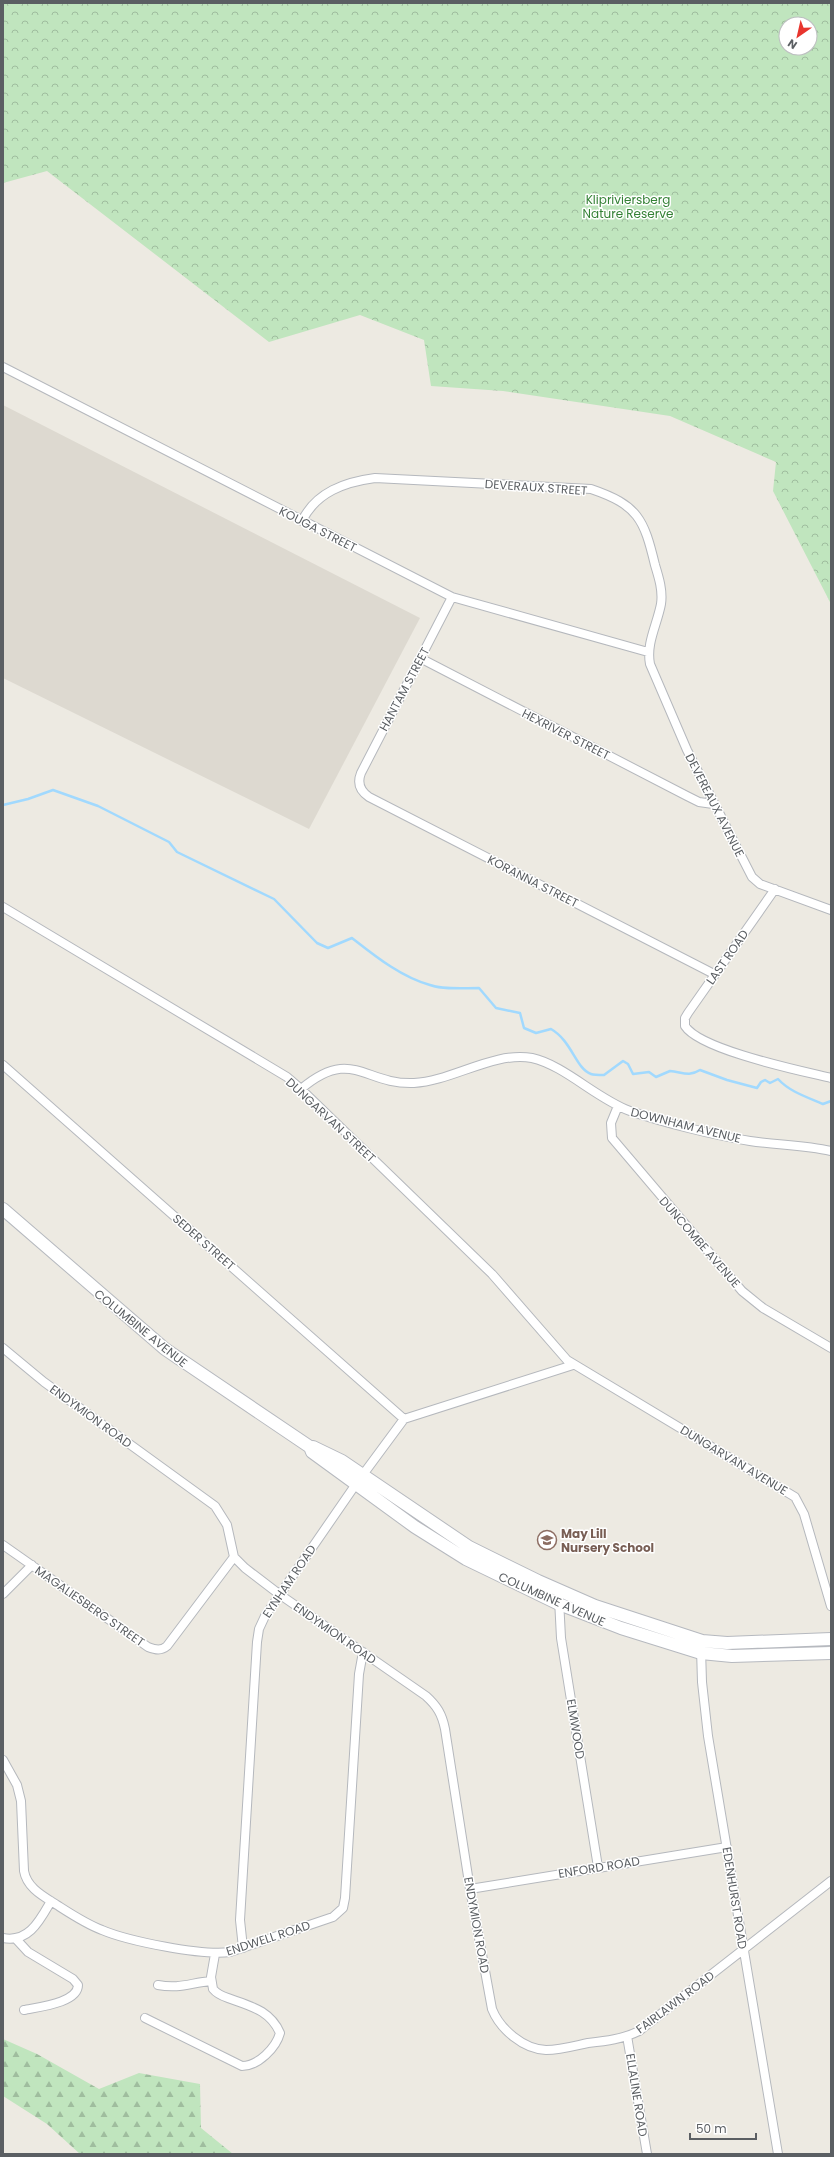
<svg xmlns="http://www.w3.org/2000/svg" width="834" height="2157" viewBox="0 0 834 2157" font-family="Poppins,sans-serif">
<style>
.education{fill:#ddd9d0}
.forest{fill:url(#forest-firs)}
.park{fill:url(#park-crowns);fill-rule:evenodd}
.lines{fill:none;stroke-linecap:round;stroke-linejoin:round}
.stream{stroke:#a1d9fe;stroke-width:2.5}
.minor-casing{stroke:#b5b8bd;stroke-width:10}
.secondary-casing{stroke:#b6b9bf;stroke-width:14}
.minor{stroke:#fff;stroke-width:8}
.secondary{stroke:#fff;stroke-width:12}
.labels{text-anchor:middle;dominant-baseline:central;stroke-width:3;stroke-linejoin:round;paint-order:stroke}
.park-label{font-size:12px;fill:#348135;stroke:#fff}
.street-label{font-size:12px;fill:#5b5f63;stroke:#fff}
.education-label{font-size:12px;font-weight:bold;fill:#785e54;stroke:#fff;text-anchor:start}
</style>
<defs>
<pattern id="forest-firs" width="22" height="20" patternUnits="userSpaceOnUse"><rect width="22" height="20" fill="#c0e5be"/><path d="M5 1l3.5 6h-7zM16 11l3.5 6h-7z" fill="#9fbd9e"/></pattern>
<pattern id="park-crowns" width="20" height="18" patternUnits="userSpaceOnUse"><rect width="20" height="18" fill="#c0e5be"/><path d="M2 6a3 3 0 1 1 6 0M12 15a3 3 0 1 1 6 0" fill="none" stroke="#9fbd9e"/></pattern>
</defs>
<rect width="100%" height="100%" fill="#edeae2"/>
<path class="education" d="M3,405L420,618L309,829L3,678Z"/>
<path class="forest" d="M3,2039L37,2054L99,2089L139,2073L200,2084L201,2128L233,2154H80L47,2124L3,2096Z"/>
<path class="park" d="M3,3H831V604L773,491L776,462L670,416L503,391L431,386L424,340L360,315L269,342L47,171L3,183ZM786,24H810V48H786Z"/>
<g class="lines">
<path class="stream" d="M3,805L28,799L53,790L98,806L169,842L177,852L274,899L317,943L328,948L352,938C375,956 401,977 430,985C445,990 463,988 479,988L496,1008L520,1013L524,1028L536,1033L551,1029C572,1041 576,1069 591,1074C594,1075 600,1075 604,1075L623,1061L628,1064L633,1074L649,1072L656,1077L670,1071C682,1072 689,1077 700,1070L727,1080L757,1088L761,1082L765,1080L770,1083L778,1079C790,1092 807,1097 823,1104L831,1101"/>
<defs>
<path id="minor" d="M3,367L452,597L648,652
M302,521C316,492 345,482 375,478L591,489C638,505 644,519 655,565C659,578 663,591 661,604C657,625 646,643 650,664L687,750L752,877L760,884L831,910
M452,597L361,773C357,783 360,791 369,797L714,974
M420,658L687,796L699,802L713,804
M775,889L688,1013L685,1018V1026C700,1050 802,1071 831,1078
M3,907L287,1077L301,1089L492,1274L567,1360L795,1497L804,1514L831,1606
M3,1065L404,1419
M301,1089C352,1046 364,1085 414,1083C452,1081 494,1051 532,1058C564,1065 597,1099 630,1111C665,1123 713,1135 750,1141C777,1145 804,1145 831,1151
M618,1106L611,1123L612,1138L742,1291L763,1308L831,1348
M3,1348L44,1382L215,1506L227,1525L234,1557L245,1568L279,1594L426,1696C437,1706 442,1714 445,1729L470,1889L492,2009C500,2029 523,2049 546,2050C560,2050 574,2046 588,2043C606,2041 623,2039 639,2031L831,1881
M3,1545L148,1647C156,1650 161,1651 167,1646L234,1557
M3,1594L32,1565
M559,1599L561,1638L598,1867
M701,1649L702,1682L708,1736L778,2154
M3,1760L17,1785L21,1801L24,1871C27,1888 43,1896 57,1905C71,1914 86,1924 102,1930C128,1941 202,1956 230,1952L333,1917L343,1908L345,1898L359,1674L363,1652
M470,1889L727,1847
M3,1938C29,1943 40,1920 51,1901
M16,1939L28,1952L73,1979L78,1985C78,2003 38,2007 24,2010
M243,1948L240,1920L257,1642L259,1629L265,1616L356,1484L404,1419L573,1365
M158,1985C179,1989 190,1983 211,1981
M145,2018L242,2066C258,2066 276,2048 280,2033C270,2010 250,2006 228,1998C222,1996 217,1994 213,1989L211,1977L215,1954
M627,2036L647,2154"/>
<path id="secondary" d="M3,1209L165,1349L310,1447L312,1452L415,1527L466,1559L559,1604L621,1628L701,1653L732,1656L831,1653
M313,1447L342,1461L469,1547L538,1581L595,1606L702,1641L727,1643L831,1639"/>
</defs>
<use href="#minor" class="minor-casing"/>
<use href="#secondary" class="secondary-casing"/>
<use href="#minor" class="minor"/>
<use href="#secondary" class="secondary"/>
</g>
<defs>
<symbol id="school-ring" viewBox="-11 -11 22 22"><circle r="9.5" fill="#fff" stroke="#8d6e63" stroke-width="1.5"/><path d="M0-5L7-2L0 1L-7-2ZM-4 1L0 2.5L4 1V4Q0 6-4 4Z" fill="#8d6e63"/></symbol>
</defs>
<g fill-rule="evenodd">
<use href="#school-ring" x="536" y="1529" width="22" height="22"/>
</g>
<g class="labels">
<g class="park-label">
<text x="628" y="199">Klipriviersberg<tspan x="628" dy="14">Nature Reserve</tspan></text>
</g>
<g class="street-label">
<text transform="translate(536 487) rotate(4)">DEVERAUX STREET</text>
<text transform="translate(318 529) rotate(27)">KOUGA STREET</text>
<text transform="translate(404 689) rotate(-62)">HANTAM STREET</text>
<text transform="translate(566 734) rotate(27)">HEXRIVER STREET</text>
<text transform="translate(715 805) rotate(63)">DEVEREAUX AVENUE</text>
<text transform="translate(533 881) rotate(27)">KORANNA STREET</text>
<text transform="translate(727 957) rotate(-55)">LAST ROAD</text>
<text transform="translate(331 1120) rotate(43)">DUNGARVAN STREET</text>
<text transform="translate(686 1125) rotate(14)">DOWNHAM AVENUE</text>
<text transform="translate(204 1242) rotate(41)">SEDER STREET</text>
<text transform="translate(700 1242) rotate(49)">DUNCOMBE AVENUE</text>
<text transform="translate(141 1328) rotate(39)">COLUMBINE AVENUE</text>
<text transform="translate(91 1416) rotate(36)">ENDYMION ROAD</text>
<text transform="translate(734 1460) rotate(31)">DUNGARVAN AVENUE</text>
<text transform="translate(289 1581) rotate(-56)">EYNHAM ROAD</text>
<text transform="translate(552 1599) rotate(24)">COLUMBINE AVENUE</text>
<text transform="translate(90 1606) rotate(35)">MAGALIESBERG STREET</text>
<text transform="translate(335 1633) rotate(35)">ENDYMION ROAD</text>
<text transform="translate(576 1729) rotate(81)">ELMWOOD</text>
<text transform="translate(599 1867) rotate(-9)">ENFORD ROAD</text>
<text transform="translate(735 1898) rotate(81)">EDENHURST ROAD</text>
<text transform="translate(477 1925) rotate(80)">ENDYMION ROAD</text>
<text transform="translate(268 1938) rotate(-18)">ENDWELL ROAD</text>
<text transform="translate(675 2002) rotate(-37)">FAIRLAWN ROAD</text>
<text transform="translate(637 2095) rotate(81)">ELLALINE ROAD</text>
</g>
<g class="education-label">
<text x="561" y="1533">May Lill<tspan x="561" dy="14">Nursery School</tspan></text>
</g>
</g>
<rect width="834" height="2157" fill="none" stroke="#5b5f63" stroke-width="8"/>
<g transform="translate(798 36) rotate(214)"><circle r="19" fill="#ffffff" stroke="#bdbfc1"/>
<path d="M0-3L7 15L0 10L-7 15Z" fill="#e8352e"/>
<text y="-6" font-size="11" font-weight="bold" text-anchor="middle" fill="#5b5f63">N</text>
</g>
<path d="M690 2133v6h66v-6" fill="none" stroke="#5b5f63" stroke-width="2"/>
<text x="696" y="2133" font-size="12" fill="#5b5f63" stroke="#ffffff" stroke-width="3" paint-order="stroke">50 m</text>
</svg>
